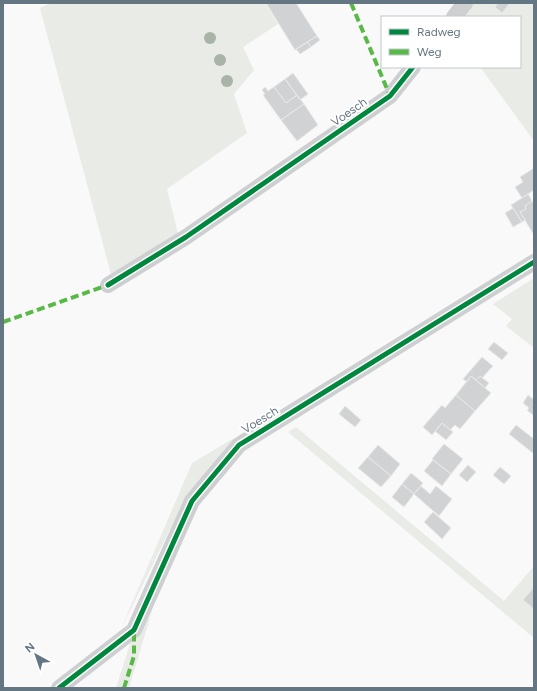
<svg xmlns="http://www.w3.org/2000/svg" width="537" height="691" viewBox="0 0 537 691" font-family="Figtree,sans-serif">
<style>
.green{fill:#e8ebe6}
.building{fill:#d0d2d3;stroke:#e8e8e8}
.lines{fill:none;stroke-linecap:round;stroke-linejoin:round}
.street{stroke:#cecfd0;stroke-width:16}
.quiet{stroke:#58b947;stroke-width:4;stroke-dasharray:8 4;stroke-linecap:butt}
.cycleway-casing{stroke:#fff;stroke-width:8}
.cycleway{stroke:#00873e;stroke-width:5}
.tree{fill:#a9b3a7}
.labels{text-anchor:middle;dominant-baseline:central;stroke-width:4;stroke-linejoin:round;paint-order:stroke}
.street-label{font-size:12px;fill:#657683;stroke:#fff}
</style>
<rect width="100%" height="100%" fill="#f9f9f9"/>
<path class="green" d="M51,3H265L278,24L243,47L254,70L234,94L247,133L167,189L178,234L112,278L40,8Z
M474,3H534V141L480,67H520V17H463Z
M534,278V348L506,326L512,319L493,304Z
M296,427L504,601L534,566V638L288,432Z
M234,438L185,499L121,629L192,463Z
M152,611L129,688H116L130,644L138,637Z"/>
<path class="building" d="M266,3H296L317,36L295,50Z
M498,3H510L502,13L495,7Z
M317,36L320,40L311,47L307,42Z
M307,42L311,47L300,54L296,49Z
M293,73L308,94L300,100L285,79Z
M285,79L297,95L286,103L274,87Z
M265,87L268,91L274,87L286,103L297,95L304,104L281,120L263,95L265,94L262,90Z
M304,104L318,125L297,141L281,120Z
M534,168V190L522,198L515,187L523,182L520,177Z
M528,194L532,201L525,206L526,209L520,212L525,220L522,222L511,205Z
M532,201L534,203V235L520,212L526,209L525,206Z
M513,208L522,222L513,227L505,213Z
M494,342L508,353L502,360L488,349Z
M482,357L493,366L482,378L480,376L476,380L471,376L467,382L463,379Z
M471,376L491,393L475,411L456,395Z
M480,376L489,383L485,388L476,380Z
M456,395L475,411L460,429L455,425L450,430L442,423L432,435L423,427L442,405L445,408Z
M528,395L534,400V416L527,410L529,408L523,403Z
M345,406L361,420L355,427L339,414Z
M442,423L453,432L446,440L435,431Z
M516,425L534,439V454L509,434Z
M444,444L463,459L451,474L432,459Z
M378,445L400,464L391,476L368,457Z
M368,457L391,476L381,487L358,468Z
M433,460L451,474L442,486L424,471Z
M468,465L476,472L467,482L459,475Z
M500,467L511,476L504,484L493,475Z
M411,473L423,483L414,494L402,484Z
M402,484L414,494L404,507L392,497Z
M421,486L430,494L436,486L452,499L439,516L414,494Z
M433,512L451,528L442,539L424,522Z
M534,587V609L523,600Z"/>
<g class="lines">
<path class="street" d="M454,17L465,3
M108,285L186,237L390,96L413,67
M59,688L134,630L192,501L239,445L534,262"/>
<path class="quiet" d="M351,3L390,96
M3,322L108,285
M124,688L134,656V630"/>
<defs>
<path id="cycleway" d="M108,285L186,237L390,96L413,67
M59,688L134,630L192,501L239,445L534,262"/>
</defs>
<use href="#cycleway" class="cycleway-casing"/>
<use href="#cycleway" class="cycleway"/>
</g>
<g class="tree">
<circle cx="210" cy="38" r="6"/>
<circle cx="220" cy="60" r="6"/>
<circle cx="227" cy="81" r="6"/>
</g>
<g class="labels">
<g class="street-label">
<text transform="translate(349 112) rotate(-35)">Voesch</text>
<text transform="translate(260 420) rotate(-32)">Voesch</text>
</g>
</g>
<rect width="537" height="691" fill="none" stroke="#657683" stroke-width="8"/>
<rect x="381" y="16" width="140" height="52" fill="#ffffff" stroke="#c1c8cd"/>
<rect x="389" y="29" width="20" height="6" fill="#00873e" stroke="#c1c8cd"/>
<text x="417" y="36" font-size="12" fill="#657683">Radweg</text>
<rect x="389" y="49" width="20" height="6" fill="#58b947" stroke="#c1c8cd"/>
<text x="417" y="56" font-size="12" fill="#657683">Weg</text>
<g transform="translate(36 655) rotate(320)" stroke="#ffffff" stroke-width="3" paint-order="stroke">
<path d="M0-3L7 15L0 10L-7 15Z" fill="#657683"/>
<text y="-6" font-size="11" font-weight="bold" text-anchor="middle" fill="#657683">N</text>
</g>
</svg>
